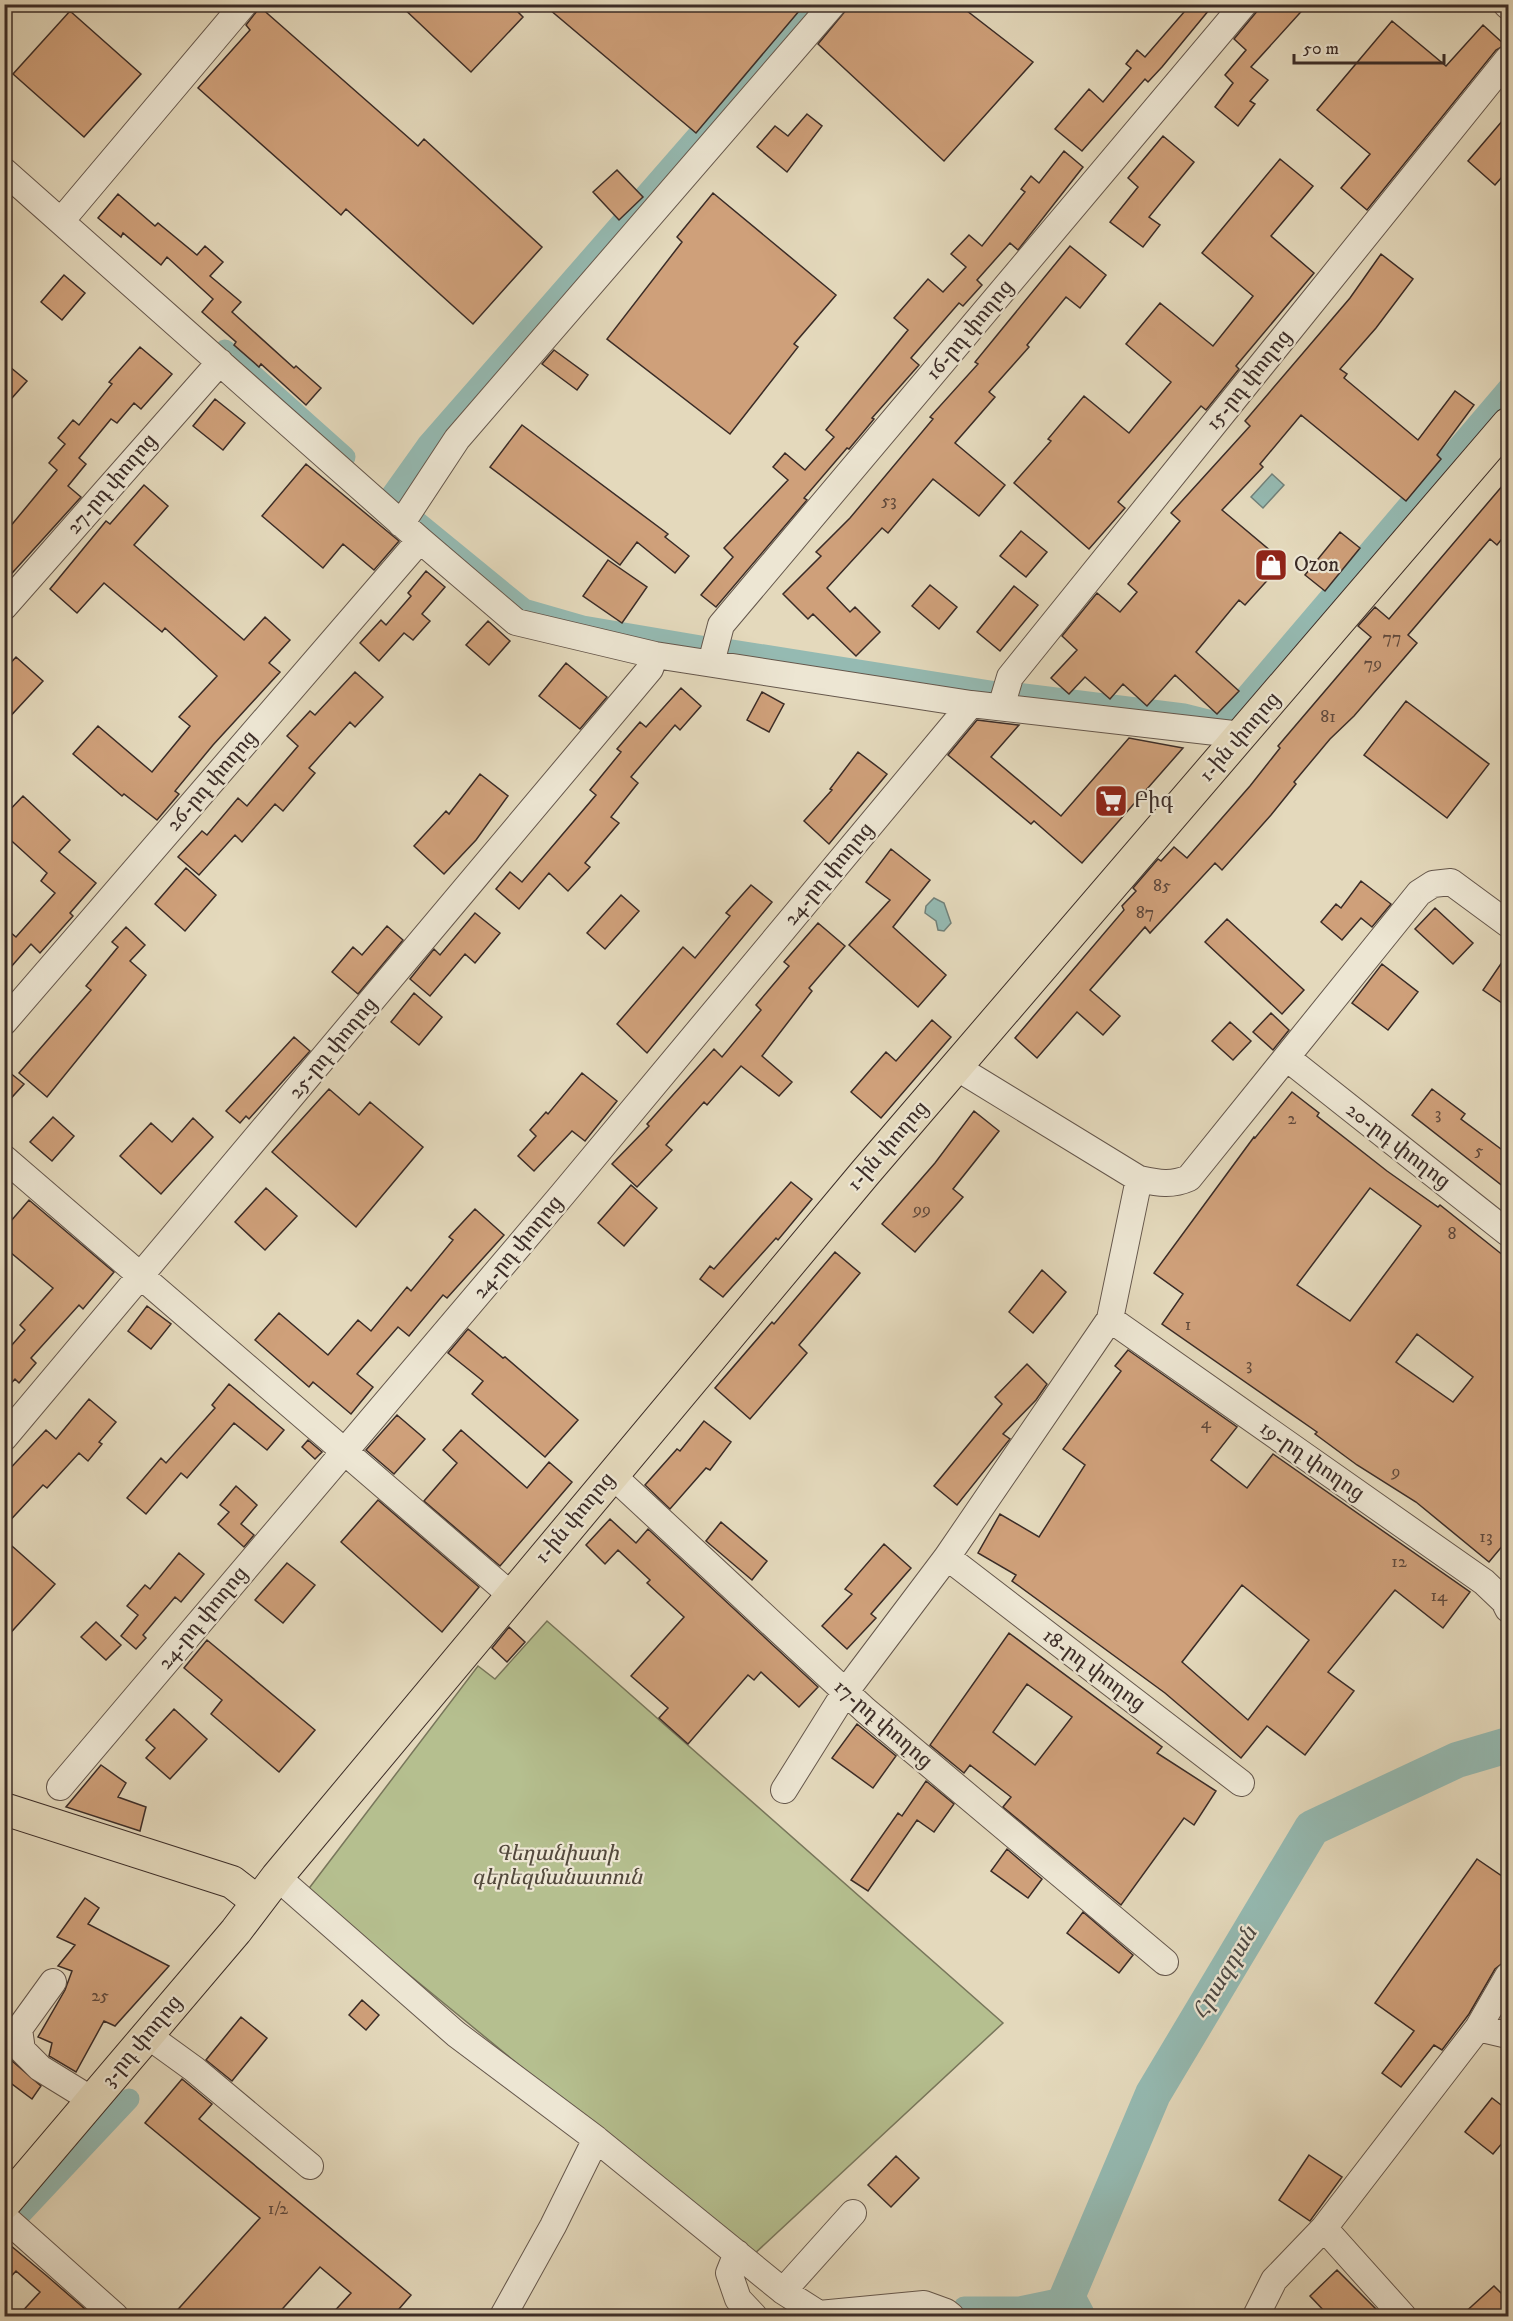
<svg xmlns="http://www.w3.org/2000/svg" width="1513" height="2321" viewBox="0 0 1513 2321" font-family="'IM FELL DW Pica','Noto Serif Armenian',serif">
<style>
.green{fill:#b5bf8f;stroke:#78765b;stroke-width:1.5}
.water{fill:#95bab2;stroke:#71817a;stroke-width:1.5}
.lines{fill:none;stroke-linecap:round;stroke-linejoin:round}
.canal{stroke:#95bab2;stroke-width:21}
.river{stroke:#95bab2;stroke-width:36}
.building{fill:#cfa07a;stroke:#3b2c27;stroke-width:1.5;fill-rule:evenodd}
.minor-casing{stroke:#65574c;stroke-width:28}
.major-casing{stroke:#3b2c27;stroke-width:34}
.minor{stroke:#ede6d3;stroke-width:26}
.major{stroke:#e4d9bc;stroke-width:32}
.labels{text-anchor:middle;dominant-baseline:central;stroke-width:4.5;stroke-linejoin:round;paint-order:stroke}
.number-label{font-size:18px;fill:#60493c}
.street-label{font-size:21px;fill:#3b2c27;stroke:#ede6d3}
.poi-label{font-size:21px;fill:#3b2c27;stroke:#ede6d3;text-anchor:start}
.park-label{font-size:21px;font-style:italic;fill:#53493c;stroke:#ede6d3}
.water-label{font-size:22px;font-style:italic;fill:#4d4843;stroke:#ede6d3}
</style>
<rect width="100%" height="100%" fill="#e4d9bc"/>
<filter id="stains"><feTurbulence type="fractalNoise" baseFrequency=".00333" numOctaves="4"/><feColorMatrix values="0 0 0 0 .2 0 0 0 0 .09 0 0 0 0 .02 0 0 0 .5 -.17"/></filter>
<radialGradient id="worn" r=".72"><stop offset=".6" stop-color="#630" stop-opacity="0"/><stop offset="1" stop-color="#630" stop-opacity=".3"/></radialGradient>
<path class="green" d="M547,1621L1003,2023L752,2256L307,1891L478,1666L495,1679Z"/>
<path class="water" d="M1272,474L1284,485L1263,508L1251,497Z
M934,898L944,903L951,923L944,931L938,930L936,921L925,913L926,906Z"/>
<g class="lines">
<path class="canal" d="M225,350L345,457
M390,497L427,445L812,4
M415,520L524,609L583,626L707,647
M726,649L997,692
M1016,693L1184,714L1216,722L1233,711L1508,388
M22,2213L129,2099
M964,2307H1019L1067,2297"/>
<path class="river" d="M1077,2316L1067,2297L1153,2094L1312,1828L1457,1760L1508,1745"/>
</g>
<path class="building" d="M399,4H510L523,17L471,72Z
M543,4H805L696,133Z
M851,4H958L1033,62L944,161L818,44Z
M1191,4H1214L1162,67L1148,82L1145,79L1082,151L1055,129L1089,89L1103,102L1131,68L1126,64L1137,50L1145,57Z
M1263,4H1308L1251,67L1268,80L1250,101L1255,104L1238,126L1215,107L1233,83L1225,75L1246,50L1234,39Z
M260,7L418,146L424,139L542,247L473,324L346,209L341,215L198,88L250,30L246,25Z
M70,11L141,74L84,137L13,74Z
M1392,21L1446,66L1483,25L1505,45L1496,50L1367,210L1341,188L1370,154L1317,110Z
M1509,113V169L1495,185L1468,161Z
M807,114L822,126L787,172L757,147L775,126L788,136Z
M1163,136L1194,162L1149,217L1160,225L1143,247L1110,222L1138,187L1128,178Z
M1064,151L1083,167L1018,250L1010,243L977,280L982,285L963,306L959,303L911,358L919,365L872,418L874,419L849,449L847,448L804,498L807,500L716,607L701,595L733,557L724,548L788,480L773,467L785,453L805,470L834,437L826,430L908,330L894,318L928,279L943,292L966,267L951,254L969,235L982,246L1025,192L1021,189L1031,176L1039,183Z
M1280,159L1313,186L1271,236L1314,273L1236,366L1239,369L1206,410L1201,406L1118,502L1125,508L1089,549L1014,483L1051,441L1048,439L1084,396L1129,433L1171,382L1126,344L1160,303L1213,346L1253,296L1202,253Z
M617,170L643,197L619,220L593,192Z
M713,193L836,295L794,344L798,347L730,434L607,339L682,242L677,237Z
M118,194L155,226L158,223L197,255L205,246L223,262L210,276L241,302L232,312L294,368L296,366L321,388L306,405L261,364L259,367L234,345L236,342L202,312L213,299L167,257L161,265L123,233L121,237L98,218Z
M1070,246L1106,275L1080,308L1066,297L1027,345L1029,347L989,392L995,397L955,443L1005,485L979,516L933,479L888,533L882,528L827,588L850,612L855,607L880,632L856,656L813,614L808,619L783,594L821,556L816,552L850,518L933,419L930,417L978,364L975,362Z
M1381,254L1413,279L1376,328L1340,369L1347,374L1344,378L1418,440L1455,391L1474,405L1437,455L1441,459L1406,501L1301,415L1260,464L1263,467L1222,510L1284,562L1245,605L1239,600L1196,652L1239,691L1217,714L1175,675L1147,706L1123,684L1110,699L1085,677L1069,694L1051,678L1077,650L1062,636L1097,593L1120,612L1137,592L1128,584L1180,521L1171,513L1250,426L1245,421L1350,298Z
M64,275L85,293L62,320L41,302Z
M140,347L172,374L141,409L134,403L117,423L111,419L79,458L86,464L68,486L81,497L4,582V534L57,470L49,463L65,444L58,438L73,420L79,425L112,384L109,382Z
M554,350L588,375L577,390L542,364Z
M4,362L27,381L4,407Z
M215,399L245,423L223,450L193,426Z
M522,425L668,534L665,537L689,556L675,573L637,542L620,565L490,467Z
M306,464L399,541L374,570L343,544L323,568L262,516Z
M1509,478V530L1497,545L1490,539L1408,635L1417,643L1354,716L1330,739L1294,782L1296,784L1271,815L1222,870L1215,863L1150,933L1145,927L1090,990L1120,1016L1103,1035L1077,1012L1037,1058L1015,1038L1124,910L1122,906L1136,891L1133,888L1158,859L1161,861L1174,847L1187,858L1250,786L1280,748L1278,746L1371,637L1358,626L1375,607L1389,619Z
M144,485L168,506L134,545L244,640L265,617L290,640L269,663L280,672L213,745L175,791L179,794L157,820L124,794L122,796L73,754L98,726L152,772L190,726L179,717L217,676L165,628L162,632L104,583L77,613L50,589L106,521L110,524Z
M1021,531L1047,552L1026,577L1000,556Z
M1340,532L1360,548L1325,591L1305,575Z
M608,560L647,587L622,623L583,596Z
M426,571L445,587L422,614L430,621L413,640L404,633L379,661L360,643L381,620L386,625L411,596L408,593Z
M930,585L957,607L939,629L912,606Z
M1014,586L1038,605L1000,651L977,632Z
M488,621L510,641L489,665L466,645Z
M16,657L43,681L4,723V670Z
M566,663L607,697L580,729L539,696Z
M355,672L383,697L355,727L350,722L309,768L315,773L283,811L275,804L242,842L235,835L199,875L178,857L202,831L207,835L238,798L247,806L298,746L287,736L310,711L315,715Z
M681,688L701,706L680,730L675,725L631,777L638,783L611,817L619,823L585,863L590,867L568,891L549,873L519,909L496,889L510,872L522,882L596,795L590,790L621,752L617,749L640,722L646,727Z
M762,692L784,704L769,732L747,720Z
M1406,701L1489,764L1447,818L1364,755Z
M977,720L1019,725L991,757L1061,816L1129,738L1183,748L1082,863L1034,821L1031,824L948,755Z
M858,752L887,774L829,844L804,821L832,790L830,789Z
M480,774L508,796L476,840L444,874L414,846L446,811L449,814Z
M23,796L70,840L59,852L96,883L70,913L73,916L40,953L31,944L4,975V927L16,937L55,893L41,881L47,873L4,834V816Z
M891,849L930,880L893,927L946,975L918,1007L849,945L890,900L866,882Z
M186,868L216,895L185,931L155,904Z
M1361,881L1391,904L1372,927L1361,918L1342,940L1321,922L1336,904L1341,908Z
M751,885L772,902L647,1053L617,1024L683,947L695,958L730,916L726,913Z
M621,895L639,911L605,949L587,933Z
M1435,908L1473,943L1453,964L1415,929Z
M475,913L500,933L475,963L465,954L430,996L410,979L434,949L440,955Z
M1227,919L1304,990L1282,1014L1205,942Z
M818,923L845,946L809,988L812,991L762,1056L792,1082L779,1096L741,1066L707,1105L704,1102L666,1145L672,1150L637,1187L612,1164L649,1126L647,1124L714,1049L722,1057L761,1010L756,1005L789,966L784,962Z
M387,926L403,940L358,994L332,972L353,947L362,955Z
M126,927L145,945L130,961L146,975L47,1097L19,1073L91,990L86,986L118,947L112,942Z
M1509,952V993L1502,1003L1483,990Z
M1382,964L1418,992L1388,1030L1352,1003Z
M414,993L442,1017L419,1045L391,1022Z
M1271,1013L1289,1030L1273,1050L1253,1032Z
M932,1020L951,1037L881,1118L851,1092L886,1052L896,1061Z
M1230,1022L1251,1041L1233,1060L1212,1041Z
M294,1037L310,1051L249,1119L246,1116L240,1123L226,1111Z
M4,1068L24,1084L4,1106Z
M582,1073L617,1101L585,1141L572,1131L534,1171L518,1156L536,1136L530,1130L546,1112L548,1114Z
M329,1089L359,1115L370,1102L423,1147L356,1227L272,1152Z
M1432,1089L1465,1114L1461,1119L1509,1155V1191L1412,1115Z
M1292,1092L1319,1113L1317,1116L1387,1171L1438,1207L1440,1205L1509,1260V1430L1502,1439L1509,1444V1538L1489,1562L1416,1502L1357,1465L1315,1434L1317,1432L1162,1324L1183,1294L1154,1273L1254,1137L1255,1138ZM1370,1188L1421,1226L1350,1321L1297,1285ZM1417,1334L1473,1377L1453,1402L1396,1362Z
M974,1111L999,1131L953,1189L963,1197L915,1252L882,1224L935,1163Z
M53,1117L74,1136L52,1161L30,1142Z
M193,1118L213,1137L161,1194L120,1156L151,1123L172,1142Z
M791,1182L812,1199L778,1240L776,1238L723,1297L700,1279L710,1266L714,1269Z
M631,1185L657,1208L624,1246L598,1223Z
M266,1188L297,1216L265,1250L235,1222Z
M29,1200L114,1272L83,1309L79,1305L31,1358L36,1363L19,1383L15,1379L4,1391V1354L25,1330L20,1325L53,1288L4,1247V1229Z
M475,1209L504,1235L447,1298L443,1295L409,1336L398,1327L357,1374L373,1387L351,1414L313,1382L309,1387L255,1340L279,1313L328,1355L358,1320L371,1331L407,1287L411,1291L453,1240L449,1237Z
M835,1252L860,1273L799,1345L807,1353L750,1419L715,1388L772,1322L774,1324Z
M1042,1270L1066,1292L1033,1333L1009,1312Z
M147,1306L171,1324L151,1349L128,1331Z
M468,1329L503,1358L505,1357L578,1420L545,1457L472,1394L483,1381L448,1353Z
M1128,1350L1237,1427L1211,1460L1247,1488L1273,1454L1470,1592L1443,1628L1395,1590L1328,1672L1354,1691L1305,1755L1267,1726L1241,1758L1165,1693L1012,1581L1016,1575L978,1553L1000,1514L1039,1537L1085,1465L1063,1449L1121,1371L1115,1366ZM1242,1585L1309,1640L1248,1720L1182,1662Z
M1027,1364L1047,1384L1036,1400L1003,1434L1010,1439L957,1505L934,1486L1002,1404L995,1397Z
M229,1384L284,1430L267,1450L234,1423L187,1478L181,1473L146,1514L127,1498L161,1458L166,1463L215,1408L212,1405Z
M89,1399L116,1422L99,1442L102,1444L88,1461L79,1453L47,1488L43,1485L4,1527V1475L46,1430L56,1439Z
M397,1415L425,1439L394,1474L366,1450Z
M704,1421L731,1442L710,1470L706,1468L670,1509L645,1485L677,1449L680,1451Z
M461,1430L527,1488L549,1462L572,1482L500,1566L424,1501L457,1463L443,1450Z
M308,1440L322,1452L315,1459L302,1447Z
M236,1486L257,1505L241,1524L254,1535L244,1547L218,1524L229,1512L220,1505Z
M378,1500L479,1587L442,1632L341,1542Z
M610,1519L636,1543L648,1529L818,1687L799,1707L761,1672L754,1680L748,1675L688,1744L659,1718L668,1708L631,1676L684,1617L647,1583L650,1580L618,1550L605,1564L586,1545Z
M721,1522L767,1561L752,1580L706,1541Z
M4,1539L55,1584L4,1640Z
M884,1544L911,1568L871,1614L876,1618L847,1649L822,1626L852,1594L845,1589Z
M179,1553L204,1574L181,1602L175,1597L143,1635L146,1638L136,1649L121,1636L138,1615L127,1606L145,1585L150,1589Z
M287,1563L315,1585L283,1623L255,1600Z
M96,1622L121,1645L106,1660L81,1637Z
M509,1627L525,1642L507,1662L492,1648Z
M1009,1633L1162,1747L1157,1753L1216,1791L1194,1825L1184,1818L1121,1905L1003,1807L1011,1797L970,1765L964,1773L930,1745ZM1027,1684L1072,1717L1035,1765L993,1732Z
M207,1640L315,1730L279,1772L211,1714L222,1700L184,1668Z
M174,1709L207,1739L170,1779L146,1758L155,1748L146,1740Z
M857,1724L896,1756L873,1788L832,1758Z
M101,1765L126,1783L118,1797L146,1807L140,1831L66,1807Z
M926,1781L954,1804L934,1832L917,1820L868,1891L851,1880L898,1813L902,1816Z
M1007,1849L1042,1879L1028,1898L991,1871Z
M1477,1859L1509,1881V1958L1495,1969L1469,2014L1442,2050L1434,2045L1401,2087L1382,2073L1414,2031L1375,2003Z
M85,1898L99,1908L88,1924L169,1966L115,2026L104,2021L76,2072L49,2056L52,2043L38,2037L65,1990L72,1971L58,1966L75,1945L57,1937Z
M1083,1912L1133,1955L1119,1973L1067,1933Z
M362,2000L379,2015L366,2030L349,2015Z
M241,2017L267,2038L232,2081L206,2060Z
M4,2054L41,2086L32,2099L4,2078Z
M182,2079L212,2104L199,2119L411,2295L393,2316H330L351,2293L320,2267L276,2316H172L260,2218L145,2123Z
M1492,2098L1509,2111V2135L1493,2154L1465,2132Z
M1309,2155L1342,2177L1310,2221L1279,2200Z
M896,2156L919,2178L891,2207L868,2185Z
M4,2240L47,2276L93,2316H18L40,2292L16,2271L4,2284Z
M1337,2270L1383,2316H1329L1310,2296Z
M1494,2286L1509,2301V2316H1461Z"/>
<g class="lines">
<defs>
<path id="minor" d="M1506,4L1508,6
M4,171L420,540L516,622L655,655L971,704L1242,735
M61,221L244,4
M401,524L457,439L833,4
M4,607L220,362
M711,663L721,625L1244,4
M1001,707L1010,677L1508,59
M4,1022L420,540
M1287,1058L1508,1233
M956,1067L1139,1179C1158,1183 1171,1186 1189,1178L1419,893L1433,884L1451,882L1508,924
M4,1158L511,1595
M1110,1319L1484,1582L1504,1601L1508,1609
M4,1438L650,669L655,655
M612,1475L865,1710L1165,1962
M947,1557L1241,1783
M60,1787L562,1195L971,704
M784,1790L846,1691L947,1557L1110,1319L1139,1179
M277,1877L456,2034L596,2139L783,2291L819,2314L924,2304L946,2312L951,2316
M53,1982L19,2029L22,2050L40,2068L92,2100
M1478,2028L1508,2035
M147,2035L194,2069L310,2166
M4,2217L115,2316
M737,2253L729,2273L738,2299L754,2316
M783,2291L853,2213
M503,2316L553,2226L596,2139
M1256,2316L1274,2280L1324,2228
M1403,2316L1324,2228L1478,2028L1508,1976"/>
<path id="major" d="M4,1809L232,1882L258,1902
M4,2204L236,1931L277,1877L865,1173L1508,424"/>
</defs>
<use href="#minor" class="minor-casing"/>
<use href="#major" class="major-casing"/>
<use href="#minor" class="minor"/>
<use href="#major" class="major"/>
</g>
<defs>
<symbol id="shop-square" viewBox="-11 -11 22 22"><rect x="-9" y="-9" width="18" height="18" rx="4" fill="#8f2418" stroke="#ede6d3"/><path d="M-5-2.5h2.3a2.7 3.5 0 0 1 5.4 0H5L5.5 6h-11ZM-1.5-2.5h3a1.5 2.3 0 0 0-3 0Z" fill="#fff"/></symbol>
<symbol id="supermarket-square" viewBox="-11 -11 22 22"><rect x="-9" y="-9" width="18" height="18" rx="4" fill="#8f2418" stroke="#ede6d3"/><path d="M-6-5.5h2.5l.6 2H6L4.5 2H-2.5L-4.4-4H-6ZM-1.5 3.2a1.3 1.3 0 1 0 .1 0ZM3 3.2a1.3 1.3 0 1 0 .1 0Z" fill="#fff"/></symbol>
</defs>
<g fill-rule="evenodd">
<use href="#shop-square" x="1252" y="546" width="38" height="38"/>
<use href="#supermarket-square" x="1092" y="782" width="38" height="38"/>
</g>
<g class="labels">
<g class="number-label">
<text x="889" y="501">53</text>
<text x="1392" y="638">77</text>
<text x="1373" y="664">79</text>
<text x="1328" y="717">81</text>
<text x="1162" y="886">85</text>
<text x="1145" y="913">87</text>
<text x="1438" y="1114">3</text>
<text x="1292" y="1119">2</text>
<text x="1479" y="1151">5</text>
<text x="922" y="1210">99</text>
<text x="1452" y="1234">8</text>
<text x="1188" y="1325">1</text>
<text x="1249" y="1365">3</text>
<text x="1206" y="1423">4</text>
<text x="1396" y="1472">9</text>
<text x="1486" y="1537">13</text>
<text x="1399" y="1562">12</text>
<text x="1439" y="1596">14</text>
<text x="100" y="1996">25</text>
<text x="278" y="2209">1/2</text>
</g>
<g class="street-label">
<text transform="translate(970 330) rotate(-50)">16-րդ փողոց</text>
<text transform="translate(1249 380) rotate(-51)">15-րդ փողոց</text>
<text transform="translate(112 484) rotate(-49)">27-րդ փողոց</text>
<text transform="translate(1240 737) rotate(-49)">1-ին փողոց</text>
<text transform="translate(212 781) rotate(-49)">26-րդ փողոց</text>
<text transform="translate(829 874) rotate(-50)">24-րդ փողոց</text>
<text transform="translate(333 1048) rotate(-50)">25-րդ փողոց</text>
<text transform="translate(888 1146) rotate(-49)">1-ին փողոց</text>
<text transform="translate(1398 1146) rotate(38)">20-րդ փողոց</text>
<text transform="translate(518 1247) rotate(-50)">24-րդ փողոց</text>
<text transform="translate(1312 1461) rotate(35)">19-րդ փողոց</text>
<text transform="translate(575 1518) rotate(-50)">1-ին փողոց</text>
<text transform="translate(203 1618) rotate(-50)">24-րդ փողոց</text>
<text transform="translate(1094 1670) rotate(37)">18-րդ փողոց</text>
<text transform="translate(883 1724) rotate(41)">17-րդ փողոց</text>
<text transform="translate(142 2041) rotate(-50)">3-րդ փողոց</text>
</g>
<g class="poi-label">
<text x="1294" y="565">Ozon</text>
<text x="1134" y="801">Բիգ</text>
</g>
<g class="park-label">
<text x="557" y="1854">Գեղանիստի<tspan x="557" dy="24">գերեզմանատուն</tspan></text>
</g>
<g class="water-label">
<text transform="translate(1225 1973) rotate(-59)">Հրազդան</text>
</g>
</g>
<rect width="1513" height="2321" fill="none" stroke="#e4d9bc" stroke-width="24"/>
<rect x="6" y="6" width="1501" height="2309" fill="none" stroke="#3b2c27" stroke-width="3"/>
<rect x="12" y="12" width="1489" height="2297" fill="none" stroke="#3b2c27" stroke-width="1.5"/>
<path d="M1294 54v9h150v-9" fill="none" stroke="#3b2c27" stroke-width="3"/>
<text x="1303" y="54" font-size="18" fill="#3b2c27" stroke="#ede6d3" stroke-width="4.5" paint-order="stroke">50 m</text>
<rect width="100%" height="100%" filter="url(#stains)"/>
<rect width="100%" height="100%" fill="url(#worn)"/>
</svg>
